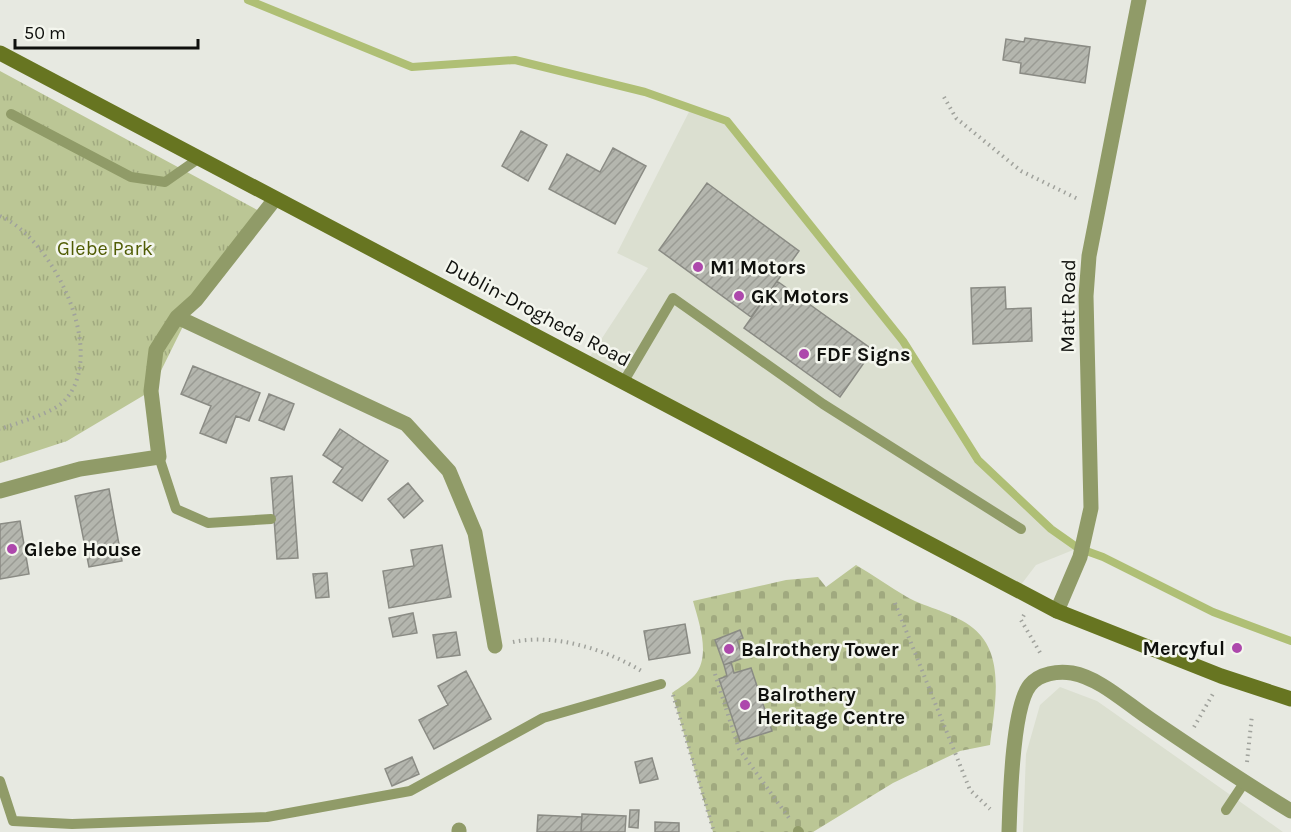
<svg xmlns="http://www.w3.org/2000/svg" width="1291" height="832" viewBox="0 0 1291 832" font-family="Karla,sans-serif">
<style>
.built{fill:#dbdfd0}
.grass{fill:url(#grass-tufts)}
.cemetery{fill:url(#cemetery-stones)}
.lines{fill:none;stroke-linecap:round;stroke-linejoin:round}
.stream{stroke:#afbf75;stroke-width:8}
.building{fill:url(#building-hatch);stroke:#8a8b84;stroke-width:1.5}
.path{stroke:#a0a29c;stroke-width:4;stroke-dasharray:1.5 4.5;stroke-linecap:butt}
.service{stroke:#909b68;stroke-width:10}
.minor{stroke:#909b68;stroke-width:15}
.tertiary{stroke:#909b68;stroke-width:15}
.secondary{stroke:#677521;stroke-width:15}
.poi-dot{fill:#ad48ac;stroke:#f4f6ee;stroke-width:2}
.labels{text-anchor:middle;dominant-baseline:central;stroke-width:5;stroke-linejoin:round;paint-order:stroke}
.park-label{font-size:20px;fill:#505c04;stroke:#f4f6ee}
.poi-label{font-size:20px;font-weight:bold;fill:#0f100d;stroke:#f4f6ee;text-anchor:start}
.street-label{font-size:20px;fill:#0f100d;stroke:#f4f6ee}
</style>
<defs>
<pattern id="grass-tufts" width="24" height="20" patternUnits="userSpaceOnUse" patternTransform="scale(1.5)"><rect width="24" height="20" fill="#bbc695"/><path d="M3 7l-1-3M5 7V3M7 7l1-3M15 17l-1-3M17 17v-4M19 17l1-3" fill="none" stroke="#a0a97f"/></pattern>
<pattern id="cemetery-stones" width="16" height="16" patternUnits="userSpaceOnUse" patternTransform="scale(1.5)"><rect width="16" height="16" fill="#bbc695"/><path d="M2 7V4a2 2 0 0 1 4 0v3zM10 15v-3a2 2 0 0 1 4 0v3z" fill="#a0a97f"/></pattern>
<pattern id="building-hatch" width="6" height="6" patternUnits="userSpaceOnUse" patternTransform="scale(1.5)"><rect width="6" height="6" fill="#b4b6ae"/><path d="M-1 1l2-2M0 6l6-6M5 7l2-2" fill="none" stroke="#9a9b94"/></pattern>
</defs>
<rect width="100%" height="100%" fill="#e7e9e1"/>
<path class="built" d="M691,108L727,121L903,341L978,460L1051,528L1078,548L1036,565L1017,590L587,361L648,268L617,253Z
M1060,687L1097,701L1283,832H1023L1026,754L1040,705Z"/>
<path class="grass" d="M0,71L263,213L196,300L151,391L67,441L0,463Z"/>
<path class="cemetery" d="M856,565C873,575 890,587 907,597C927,608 955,613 973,628C1007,655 994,708 990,745L960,751L893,783L813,832H713L672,693C680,687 689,682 695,675C711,655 699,623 693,601L786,580L818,577L826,587Z"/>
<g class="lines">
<path class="stream" d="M248,0L412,67L515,60L645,92L727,121L903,341L978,460L1051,529L1078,548L1103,557L1213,612L1291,641"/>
</g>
<path class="building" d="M1025,38L1090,47L1085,83L1020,73L1021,63L1003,60L1006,39L1024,42Z
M521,131L547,145L528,181L502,166Z
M613,148L646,166L615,224L549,189L567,154L600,172Z
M707,183L799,251L751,317L659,250Z
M777,281L873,350L840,397L744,328Z
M1005,287L1006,309L1031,308L1032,341L973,344L971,288Z
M193,366L260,393L249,421L236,416L226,443L200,433L211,406L181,394Z
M269,394L294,404L284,430L259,420Z
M340,429L388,461L362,501L333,482L343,468L323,455Z
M292,476L298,558L277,559L271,478Z
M408,483L423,501L404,518L388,499Z
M109,489L122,561L89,567L75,496Z
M20,521L29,574L0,579V524Z
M442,545L451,597L389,608L383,571L414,566L411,550Z
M327,573L329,597L316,598L313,574Z
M413,613L417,633L393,637L389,618Z
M685,624L690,653L649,660L644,631Z
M740,630L743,638L737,640L743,658L724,665L715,640Z
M456,632L460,655L437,658L433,635Z
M731,662L734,673L751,668L772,731L740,741L719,679L727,676L724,665Z
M466,671L491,719L434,749L419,720L448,705L438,686Z
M412,757L419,774L392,786L385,769Z
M652,758L658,779L640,783L635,762Z
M630,810H639L638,828L629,827Z
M582,814L626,816L625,832H581Z
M538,815L582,817L581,832H537Z
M655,822L679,823V832H655Z"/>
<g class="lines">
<path class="path" d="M944,97L956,118L1021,171L1080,200
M0,216C52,238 108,350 66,399C55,413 17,423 0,429
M895,603L970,790L990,809
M1024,615L1021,620L1042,656
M513,642C555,633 608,650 643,672
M715,674L739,749L789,818
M673,695L714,832
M1194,727L1214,692
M1247,762L1252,715"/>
<path class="service" d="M11,114L131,177L165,182L198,159
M624,381L673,298L823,404L1021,529
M159,457L176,509L208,523L271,519
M0,781L13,821L72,824L267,817L410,791L543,718L661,684
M1226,810L1244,783
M798,831L799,832"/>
<path class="minor" d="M177,317L406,424L449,471L475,533L495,646
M0,491L80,469L159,457L151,391L156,350L177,317L196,300L275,199
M459,832V830
M1009,832C1010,802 1012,707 1030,685C1040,673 1058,671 1072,673C1100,678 1127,704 1150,719C1197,751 1243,782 1291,811"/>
<path class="tertiary" d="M1057,611L1080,557L1091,508L1086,296L1089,256L1139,0"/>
<path class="secondary" d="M0,53L1057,611L1221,676L1291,699"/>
</g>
<g class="poi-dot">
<circle cx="698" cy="267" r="6"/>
<circle cx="739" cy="296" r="6"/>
<circle cx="804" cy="354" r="6"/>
<circle cx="12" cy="549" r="6"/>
<circle cx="1237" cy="648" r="6"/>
<circle cx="729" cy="649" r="6"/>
<circle cx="745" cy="705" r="6"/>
</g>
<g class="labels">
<g class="park-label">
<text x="105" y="248">Glebe Park</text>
</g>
<g class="poi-label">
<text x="710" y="267">M1 Motors</text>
<text x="751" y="296">GK Motors</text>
<text x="816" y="354">FDF Signs</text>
<text x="24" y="549">Glebe House</text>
<text x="1225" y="648" text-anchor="end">Mercyful</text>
<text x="741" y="649">Balrothery Tower</text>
<text x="757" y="694">Balrothery<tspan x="757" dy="23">Heritage Centre</tspan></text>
</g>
<g class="street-label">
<text transform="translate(1068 306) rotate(-89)">Matt Road</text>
<text transform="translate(538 313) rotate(28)">Dublin-Drogheda Road</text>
</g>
</g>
<path d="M15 39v9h183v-9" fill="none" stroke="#0f100d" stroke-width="3"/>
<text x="24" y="39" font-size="18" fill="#0f100d" stroke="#f4f6ee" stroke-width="4.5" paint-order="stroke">50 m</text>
</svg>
